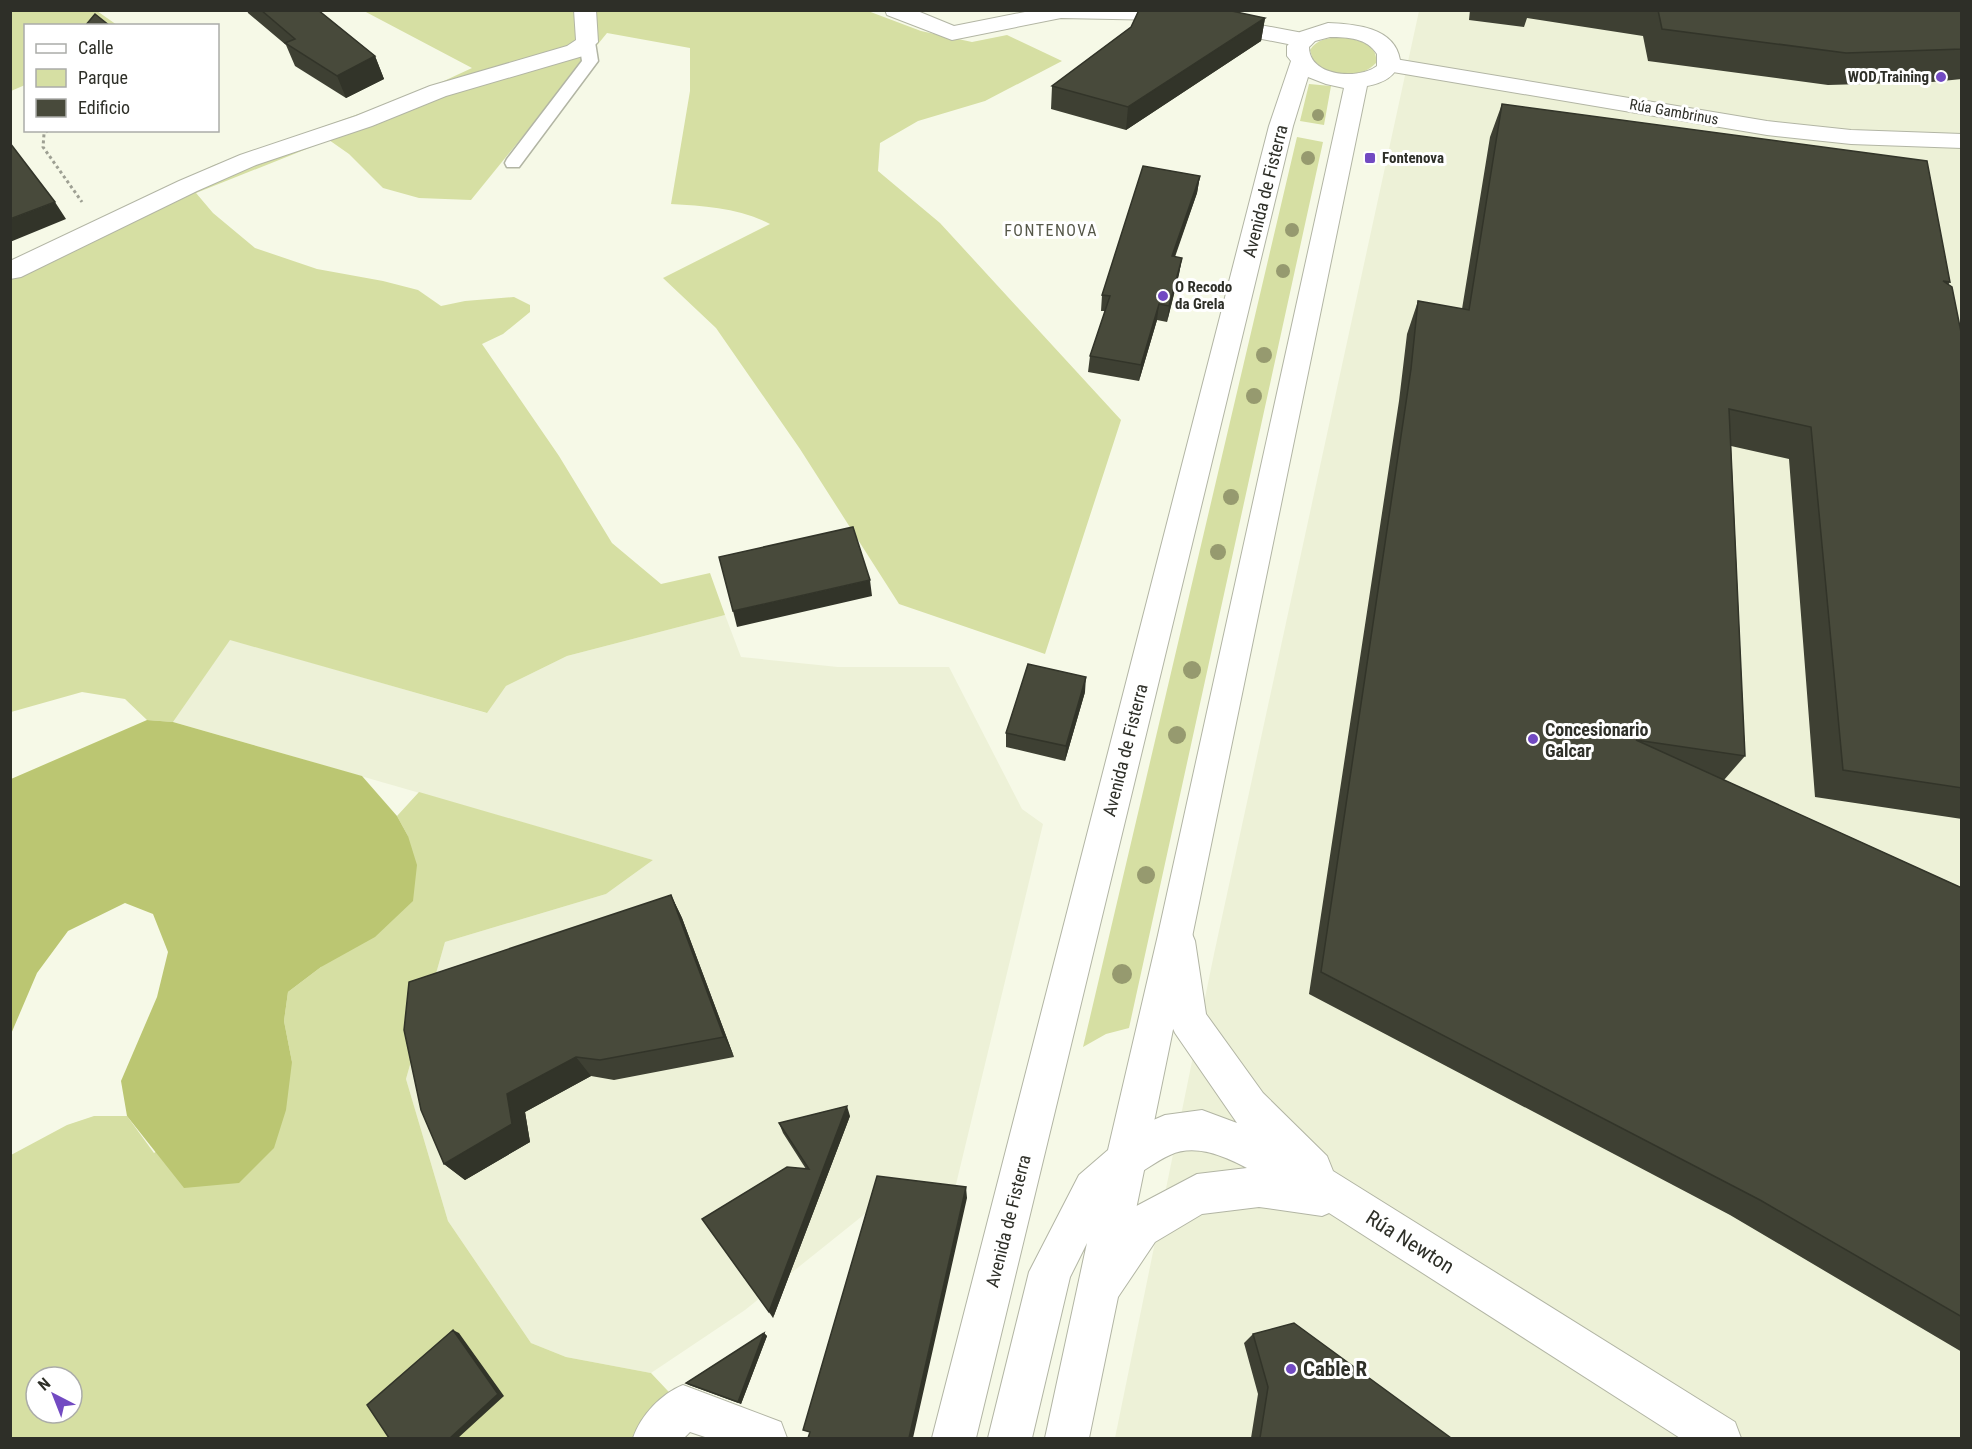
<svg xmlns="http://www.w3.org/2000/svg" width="1972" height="1449" viewBox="0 0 1972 1449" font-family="'Roboto Condensed',sans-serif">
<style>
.built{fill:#edf1d7}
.green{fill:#d6dfa3;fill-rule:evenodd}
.forest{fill:#bbc672}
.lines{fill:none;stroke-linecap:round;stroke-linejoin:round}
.service-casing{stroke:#b2b5a4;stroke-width:3}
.minor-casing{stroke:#b2b5a4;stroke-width:2}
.tertiary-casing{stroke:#b2b5a4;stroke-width:2}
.secondary-casing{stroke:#b2b5a4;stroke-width:2}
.path{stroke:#9ea093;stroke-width:3;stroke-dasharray:3 3;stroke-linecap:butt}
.service{fill:#fff;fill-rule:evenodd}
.minor{fill:#fff;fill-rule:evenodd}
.tertiary{fill:#fff;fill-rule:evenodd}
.secondary{fill:#fff;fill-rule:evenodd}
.tree{fill:#969a6f}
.wall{fill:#3e4033}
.shaded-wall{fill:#323429}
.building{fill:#484a3b;stroke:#323429;stroke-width:1.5}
.poi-dot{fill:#724ac2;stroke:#fff;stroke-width:2}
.labels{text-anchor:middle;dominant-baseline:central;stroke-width:6;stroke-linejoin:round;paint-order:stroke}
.far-poi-label{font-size:15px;font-weight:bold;fill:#2e2f28;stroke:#fff;text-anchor:start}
.far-street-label{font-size:15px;fill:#2e2f28;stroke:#fff}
.far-neighbourhood-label{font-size:16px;letter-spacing:1.5px;fill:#555748;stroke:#fff}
.street-label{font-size:18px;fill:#2e2f28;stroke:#fff}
.poi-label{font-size:18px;font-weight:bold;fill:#2e2f28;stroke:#fff;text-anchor:start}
.near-street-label{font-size:21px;fill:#2e2f28;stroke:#fff}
.near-poi-label{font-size:21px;font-weight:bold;fill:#2e2f28;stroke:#fff;text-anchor:start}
</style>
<rect width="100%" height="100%" fill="#f6f9e7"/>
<path class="built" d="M1419,11H1961V1438H1115L1214,954Z
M725,615L741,657L838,667H949L1022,809L1043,824L951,1205L886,1197L745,1310L651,1373L566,1357L531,1343L448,1221L406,1079L445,942L606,894L653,860L173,722L230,639L486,713L506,686L567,656Z"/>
<path class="green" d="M11,11H97L117,25L26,26L25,85L11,91Z
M364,11H868L921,31L972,42L1007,35L1062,61L985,101L918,121L880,143L878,171L940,223L1121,420L1045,654L899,604L800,449L716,328L663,278L770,224C739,208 705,206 671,204L690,91V48L607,33L471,200L419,198L383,188L349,154L329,140L196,193L213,213L255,248L317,269L383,281L418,290L441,306L465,301L514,297L530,305V312L503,334L482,344L559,456L612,543L661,584L710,573L725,615L567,656L506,686L487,713L230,640L173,722L147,720L125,699L82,692L11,712V266L214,165L418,93L472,68Z
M1340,37C1355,39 1379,43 1376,63C1360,80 1332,77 1314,63L1310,50C1317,39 1328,38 1340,37Z
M1309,84L1331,86L1324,125L1300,121Z
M1297,137L1323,142L1129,1028L1106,1034L1083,1047Z
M419,792L653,860L606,894L445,942L406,1079L448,1221L531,1343L566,1357L651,1373L683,1407L665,1438H11V1155L67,1125L94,1116H127L154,1153L292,1062L284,1021L288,992L321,967L408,836L397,816ZM36,1377H72V1413H36Z"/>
<path class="forest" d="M147,720L173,722L362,776L397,816L408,836L417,865L413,901L375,937L321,967L288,992L284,1021L292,1062L286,1110L274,1148L239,1183L184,1188L127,1116L121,1081L157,997L168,952L153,914L125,903L68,931L37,973L11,1034V779Z"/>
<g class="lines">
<defs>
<path id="service" d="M587,37L595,42L598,61L519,167H507L505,163L507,159L582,61L579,42Z"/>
<path id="minor" d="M574,10H596L598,42L583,56L446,96L372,126L256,165L197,191L21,277L10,279V261L179,181L240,155L356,116L430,86L567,46L576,40Z
M885,10H915L954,26L1035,10H1180L1303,33L1311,35L1314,40L1311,45L1303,47L1164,20L1061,18L952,40L887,15Z
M1389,58L1767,121L1851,130L1962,134V148L1851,144L1767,135L1381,70L1378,65L1381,60Z
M683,1385L781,1422L787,1438H708L690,1432L684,1438H633C641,1415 661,1394 683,1385Z"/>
<path id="tertiary" d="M1177,924L1190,929L1195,941L1206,1014L1263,1093L1327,1156L1333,1171L1735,1422L1741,1438H1680L1329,1213L1322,1216L1259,1207L1202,1214L1155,1242L1118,1297L1103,1303L1088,1297L1082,1282L1088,1267L1125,1212L1197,1174L1247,1168C1224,1156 1195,1143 1170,1155C1154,1162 1141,1174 1125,1181L1111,1175L1105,1161L1111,1147L1151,1121L1165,1115L1202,1110L1237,1123L1175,1033L1169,1020L1159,941L1164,929Z"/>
<path id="secondary" d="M1328,23C1354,24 1395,27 1400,60C1396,77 1383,83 1367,86L1089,1438H1045L1087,1243L1070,1277L1032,1438H988L1029,1272L1079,1175L1108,1150L1158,935L1344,88L1326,84L1308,77L1293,126L976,1438H932L1269,126L1291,61L1287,56V46L1300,32ZM1330,37C1348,37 1367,38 1377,54V66C1359,80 1309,77 1309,47L1315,41Z"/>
</defs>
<use href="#service" class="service-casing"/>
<use href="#minor" class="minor-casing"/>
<use href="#tertiary" class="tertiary-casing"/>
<use href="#secondary" class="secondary-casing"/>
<path class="path" d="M48,130L44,134L43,147L82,202"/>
<use href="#service" class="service"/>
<use href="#minor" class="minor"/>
<use href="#tertiary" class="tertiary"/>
<use href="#secondary" class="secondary"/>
</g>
<g class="tree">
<circle cx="1318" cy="115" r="6"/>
<circle cx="1308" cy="158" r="7"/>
<circle cx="1292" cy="230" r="7"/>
<circle cx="1283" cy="271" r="7"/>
<circle cx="1264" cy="355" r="8"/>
<circle cx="1254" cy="396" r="8"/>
<circle cx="1231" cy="497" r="8"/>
<circle cx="1218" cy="552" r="8"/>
<circle cx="1192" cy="670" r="9"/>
<circle cx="1177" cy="735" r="9"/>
<circle cx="1146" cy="875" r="9"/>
<circle cx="1122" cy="974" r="10"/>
</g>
<path class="wall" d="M247,10H318L375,56L384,79L346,98L295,66L286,45L248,13Z
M1139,10H1233V12L1265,18L1261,41L1126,130L1051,109L1052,86L1131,27Z
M1470,10H1962V79L1932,82L1828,85L1648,61L1643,36L1527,18L1524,27L1469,20Z
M1502,104L1950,282L1948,285L1962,337V819L1815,797L1789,459L1731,446L1745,756L1724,780L1962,888V1352L1730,1215L1309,994L1399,401L1407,334L1418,301L1462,309L1490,137Z
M1200,176L1197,193L1175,257L1182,258L1179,274L1167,322L1157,320L1139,381L1088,372L1090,356L1105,311H1101L1102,295Z
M1085,692L1065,761L1006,747V733Z
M671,895L682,918L734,1057L614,1080L591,1076L525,1112L530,1142L465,1180L444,1164Z
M850,1116L773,1318L806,1169L783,1133L779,1123Z
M764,1333L767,1336L741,1404L689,1385L686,1383Z
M1253,1334L1451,1438H1251L1258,1394L1244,1343Z"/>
<path class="shaded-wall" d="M1265,18L1261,41L1126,130L1128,107Z
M375,56L384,79L346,98L337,76Z
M1200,176L1197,193L1169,272L1172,256Z
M55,202L66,219L10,242V219Z
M1182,258L1179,274L1167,322L1169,306Z
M1159,304L1157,320L1139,381L1141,365Z
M870,580L872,596L737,627L733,611Z
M1086,677L1085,692L1065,761L1066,746Z
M671,895L682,918L734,1057L724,1037Z
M576,1057L591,1076L525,1112L530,1142L465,1180L444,1164L507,1094Z
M847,1106L850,1116L773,1318L769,1312Z
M966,1187L967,1198L913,1438H909Z
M453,1330L459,1333L504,1396L458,1438H450Z
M764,1333L767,1336L741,1404L738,1402Z"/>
<path class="building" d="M261,10H318L375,56L337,76L285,43L295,39Z
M1139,10H1227L1265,18L1128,107L1052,86L1131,27Z
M1658,10H1962V49L1846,53L1662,29Z
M95,14L110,26H85Z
M1502,104L1927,161L1950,282L1943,281L1952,287L1962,337V788L1843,770L1811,427L1729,409L1745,756L1636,740L1962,888V1317L1760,1200L1321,972L1411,369L1418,301L1469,310Z
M10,143L55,202L10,219Z
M1143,166L1200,176L1172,256L1182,258L1169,306L1159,304L1141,365L1090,356L1110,296L1102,295Z
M853,527L870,580L733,611L719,557Z
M1028,664L1086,677L1066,746L1006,733Z
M671,895L724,1037L600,1060L576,1057L507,1094L512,1124L444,1164L421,1110L404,1030L409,982Z
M847,1106L769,1312L702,1219L787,1167L809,1169L779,1123Z
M877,1176L966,1187L909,1438H808L810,1432L803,1430Z
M1294,1323L1451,1438H1260L1268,1387L1253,1334Z
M453,1330L498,1394L450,1438H389L367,1405Z
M764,1333L738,1402L686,1383Z"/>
<g class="poi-dot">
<circle cx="1941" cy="77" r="6"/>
<rect x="1364" y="152" width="12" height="12" rx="3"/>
<circle cx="1163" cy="296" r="6"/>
<circle cx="1533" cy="739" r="6"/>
<circle cx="1291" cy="1369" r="6"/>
</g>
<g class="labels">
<g class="far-poi-label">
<text x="1929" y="77" text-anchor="end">WOD Training</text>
<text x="1382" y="158">Fontenova</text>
<text x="1175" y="287">O Recodo<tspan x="1175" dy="17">da Grela</tspan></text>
</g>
<g class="far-street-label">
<text transform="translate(1674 112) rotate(10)">Rúa Gambrinus</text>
</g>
<g class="far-neighbourhood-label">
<text x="1051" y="230">FONTENOVA</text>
</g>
<g class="street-label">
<text transform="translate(1265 191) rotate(-76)">Avenida de Fisterra</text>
<text transform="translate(1125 750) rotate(-76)">Avenida de Fisterra</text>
<text transform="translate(1008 1221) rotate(-76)">Avenida de Fisterra</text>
</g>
<g class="poi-label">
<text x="1545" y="729">Concesionario<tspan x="1545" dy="21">Galcar</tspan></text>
</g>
<g class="near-street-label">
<text transform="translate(1410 1242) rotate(32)">Rúa Newton</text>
</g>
<g class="near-poi-label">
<text x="1303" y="1369">Cable R</text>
</g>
</g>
<rect width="1972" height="1449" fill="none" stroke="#2e2f28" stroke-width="24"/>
<rect x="24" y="24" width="195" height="108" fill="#ffffff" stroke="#abaca9" stroke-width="1.5"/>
<rect x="36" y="44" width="30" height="9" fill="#ffffff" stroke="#abaca9" stroke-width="1.5"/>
<text x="78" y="54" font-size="18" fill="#2e2f28">Calle</text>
<rect x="36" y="69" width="30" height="18" fill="#d6dfa3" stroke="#abaca9" stroke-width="1.5"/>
<text x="78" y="84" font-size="18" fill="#2e2f28">Parque</text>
<rect x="36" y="99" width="30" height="18" fill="#484a3b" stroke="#abaca9" stroke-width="1.5"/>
<text x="78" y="114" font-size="18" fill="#2e2f28">Edificio</text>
<g transform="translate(54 1395) rotate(318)"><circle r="28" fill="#ffffff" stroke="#abaca9" stroke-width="1.5"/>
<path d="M0-4.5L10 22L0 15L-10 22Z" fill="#724ac2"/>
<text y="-9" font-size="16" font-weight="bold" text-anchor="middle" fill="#2e2f28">N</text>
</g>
</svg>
